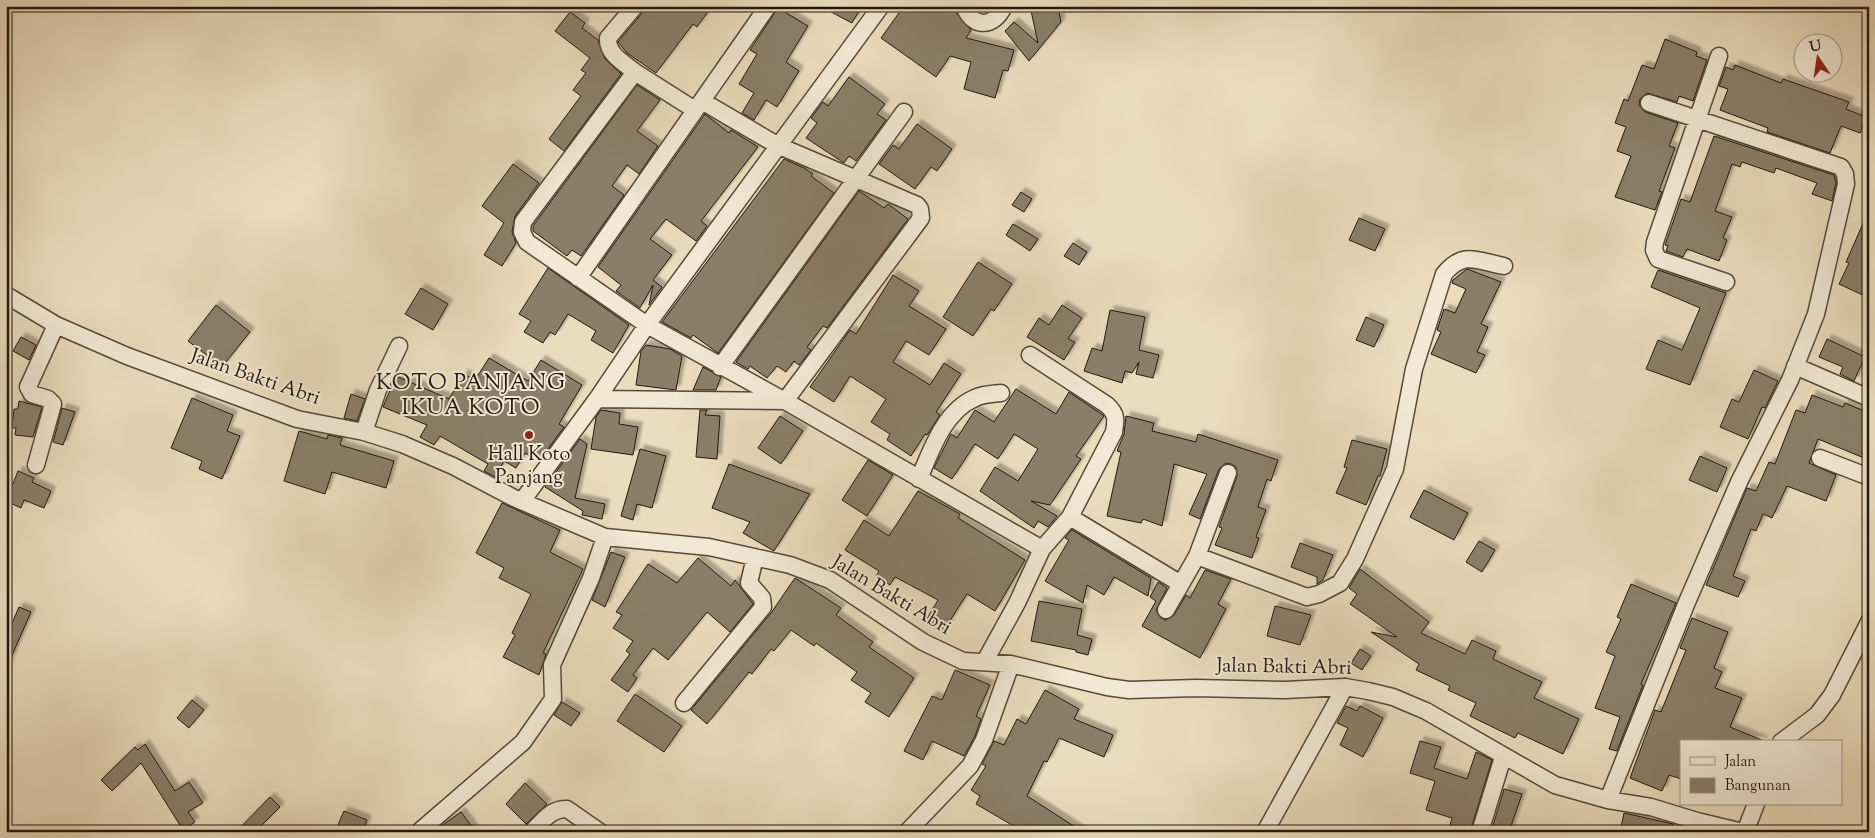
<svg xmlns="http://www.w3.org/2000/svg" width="1875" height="838" viewBox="0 0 1875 838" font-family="'Sorts Mill Goudy',serif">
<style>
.building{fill:#8b7e69;stroke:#22180e;filter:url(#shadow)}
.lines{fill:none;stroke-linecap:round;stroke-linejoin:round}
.minor-casing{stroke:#54493a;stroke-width:19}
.minor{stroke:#f2e8d4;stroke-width:16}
.poi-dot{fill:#8f2418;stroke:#f2e8d4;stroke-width:2}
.labels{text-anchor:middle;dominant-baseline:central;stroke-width:4;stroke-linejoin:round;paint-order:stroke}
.street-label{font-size:20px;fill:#22180e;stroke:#f2e8d4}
.poi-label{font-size:20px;fill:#22180e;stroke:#f2e8d4}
.quarter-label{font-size:22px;letter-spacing:1px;fill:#22180e;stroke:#f2e8d4}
</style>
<defs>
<filter id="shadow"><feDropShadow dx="4.5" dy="-4.5" stdDeviation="1" flood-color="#0004"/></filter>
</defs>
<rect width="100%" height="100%" fill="#ebdcbd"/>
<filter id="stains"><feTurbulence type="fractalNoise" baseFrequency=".004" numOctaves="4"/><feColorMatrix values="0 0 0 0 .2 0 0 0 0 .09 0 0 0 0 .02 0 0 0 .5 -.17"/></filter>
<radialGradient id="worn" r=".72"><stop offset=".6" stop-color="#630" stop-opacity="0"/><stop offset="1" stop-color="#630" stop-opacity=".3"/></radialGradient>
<path class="building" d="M645,6H712L697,27L693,24L656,73L627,53L618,42L643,12Z
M820,6H862L852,23Z
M904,6H950L971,30L966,38L1014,50L1008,71L1003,70L995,98L964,89L971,62L950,56L936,77L881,38Z
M1030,6H1058L1061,22L1029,61L1005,31L1014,22L1038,43Z
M778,8L808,26L786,62L799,71L777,107L766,100L754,120L742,113L754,93L739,84L757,54L750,50Z
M570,12L585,23L582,28L598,40L605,59L621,74L564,151L549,139L581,96L573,90L586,73L581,70L590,58L555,31Z
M1665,39L1697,52L1696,56L1707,60L1693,101L1679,96L1677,102L1647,93L1640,99L1639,105L1645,112L1678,123L1669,146L1675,148L1659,191L1662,192L1655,210L1615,197L1631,156L1617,151L1626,127L1615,123L1624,99L1628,101L1642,65L1654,69Z
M1735,65L1781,83L1783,79L1849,102L1846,109L1866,117L1860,133L1841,126L1830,153L1767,132L1768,128L1720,110L1728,89L1719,86L1726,67L1733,70Z
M849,77L885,104L877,114L886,120L856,161L849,156L844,163L806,138L817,123L811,118L823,102L828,106Z
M637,85L660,100L637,131L658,146L639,174L627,165L612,186L624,195L581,256L572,250L567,256L533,231V226Z
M705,114L729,133L731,130L758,147L701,221L707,226L696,241L666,219L650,239L672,255L653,280L662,287L649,305L653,285L640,308L616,291L621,285L598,267Z
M917,124L952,149L937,171L931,167L915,189L879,164L893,145L899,149Z
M1714,136L1834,175L1836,183L1832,201L1812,194L1817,183L1776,168L1774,173L1742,162L1740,167L1732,164L1715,211L1732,217L1723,238L1727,240L1719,261L1687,249L1683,257L1666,251L1668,246L1665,245L1681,199L1690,202Z
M784,159L804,168L813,174L811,176L834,193L718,353L693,335L691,338L662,322Z
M513,164L539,183L515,216L512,232L516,243L502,266L484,255L504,223L482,206Z
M859,191L884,208L888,204L908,219L827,328L823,326L807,347L811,350L799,365L794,361L786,372L777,366L767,378L750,366L748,369L741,365L736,362Z
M1021,192L1032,199L1024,212L1012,205Z
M1869,210V298L1839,284L1849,263L1846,262Z
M1359,218L1385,229L1375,251L1349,240Z
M1013,224L1038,239L1030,251L1006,235Z
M1073,243L1087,252L1079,265L1064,256Z
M978,262L1012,284L994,311L991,309L973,336L943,317Z
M548,268L629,325L613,353L591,340L596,331L568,314L555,335L550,332L543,343L524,332L531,321L519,314Z
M1467,269L1501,282L1481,324L1488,327L1477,352L1485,355L1476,373L1431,354L1441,332L1437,330L1444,309L1455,313L1466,289L1452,283L1453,280Z
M1658,270L1726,293L1690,385L1646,369L1658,340L1682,350L1700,308L1651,287Z
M893,275L919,291L909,306L946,329L929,355L906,341L893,362L930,385L944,363L961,374L936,412L940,415L927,435L925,434L911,456L887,440L890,434L871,422L886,399L850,376L834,402L810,387L850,330L856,334Z
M421,288L448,304L433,330L405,314Z
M216,305L250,332L222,367L188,341Z
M1062,305L1082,318L1068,339L1075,342L1064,360L1027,337L1039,318L1049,325Z
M1110,310L1145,317L1139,350L1159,355L1153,378L1136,374L1139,362L1132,373L1125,371L1122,383L1084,371L1092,348L1102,351Z
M1366,317L1384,325L1374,347L1356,340Z
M21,337L36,345L29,360L13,351Z
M1827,339L1865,357L1854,381L1840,374L1843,367L1819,357Z
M646,345L670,349L682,356L676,390L636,385L641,351Z
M489,358L528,381L541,360L582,385L559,424L564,427L539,461L525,453L516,468L504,461L495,477L484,471L488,464L440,436L434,445L420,437L427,425L383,407L396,376L449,399L464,374L475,380Z
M703,367L721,377L716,390H693Z
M1754,370L1778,381L1765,408L1762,407L1748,439L1720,427L1732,399L1739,402Z
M1016,389L1056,414L1069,392L1104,416L1076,456L1081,459L1050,505L1031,501L1057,516L1048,527L1038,521L1034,528L980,491L995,467L1018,481L1038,449L1014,434L998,459L975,444L952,479L934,468L951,434L957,438L975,410L994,422Z
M351,394L365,399L357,421L344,418Z
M1812,395L1843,407L1845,403L1869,413V460L1818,439L1809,463L1836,475L1826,501L1787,486L1772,518L1763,514L1756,531L1751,529L1733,576L1745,581L1738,597L1706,585L1747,488L1756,491L1769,462L1775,464L1796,410L1805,413Z
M192,398L233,415L227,431L240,436L222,479L199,469L202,461L171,448Z
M19,401L42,407L33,437L15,435L16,428H12L14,409H18Z
M62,408L75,412L63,445L53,442Z
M601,410L620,413L619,424L638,427L633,455L591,449L596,417Z
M700,410H707L705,415L720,416L717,459L696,457Z
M780,416L803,431L781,464L758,448Z
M1126,416L1154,423L1152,431L1196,442L1198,434L1278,460L1271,481L1267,479L1258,507L1266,510L1256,537L1259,538L1252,558L1215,545L1222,528L1219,527L1237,476L1236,467L1231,464L1226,463L1219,469L1200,519L1189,514L1207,474L1174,464L1162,526L1143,519L1141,523L1107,516L1121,452L1117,451L1124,434Z
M299,431L327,439L328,435L342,438L340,445L394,461L386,488L332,472L325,494L284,481Z
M580,439L587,444L575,498L605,504L602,519L582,515L583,511L545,487Z
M1352,440L1387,449L1380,476H1378L1366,505L1336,493L1347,468L1344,467Z
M640,449L666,456L652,508L637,504L633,520L621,516Z
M1700,456L1727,468L1717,492L1689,480Z
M868,460L893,475L867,516L842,500Z
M729,464L810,494L774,551L743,533L750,522L712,508Z
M18,471L34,478L32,482L51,491L44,508L24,500L21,508L6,501Z
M1424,490L1468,513L1454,540L1410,517Z
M918,491L960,514L958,518L1025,560L995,611L967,594L942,633L925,622L938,600L895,577L890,585L876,576L879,571L845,550L864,520L889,536Z
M502,503L560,530L550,552L583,569L543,653L546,654L539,675L503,657L515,635L512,633L531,594L499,578L504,568L476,553Z
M1072,530L1151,578L1148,596L1114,577L1104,595L1087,585L1083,603L1045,581L1069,540L1065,538Z
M1479,541L1495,550L1482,572L1466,562Z
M1300,543L1333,555L1323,580L1317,584V577L1291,567Z
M611,552L625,557L605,607L592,600Z
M698,558L731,586L735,580L753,604L730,632L707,612L668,660L653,648L633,675L637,678L628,692L611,680L630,654L626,651L633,641L613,628L622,615L616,612L648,564L677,583Z
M1360,569L1429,622L1421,633L1465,654L1472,640L1496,651L1493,659L1542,682L1534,698L1579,719L1563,754L1518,733L1515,738L1470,716L1476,703L1448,690L1450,686L1416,670L1419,664L1371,632L1397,637L1350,604L1357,594L1349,588Z
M1205,570L1231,579L1218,604L1226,609L1200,658L1142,626L1156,601L1150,597L1158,582L1167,588L1156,610L1161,618L1166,620L1174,615L1186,595L1190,598Z
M795,578L841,608L836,615L873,642L869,647L914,678L889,717L865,702L871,693L851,680L857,672L816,643L814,646L791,630L774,651L771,649L752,674L749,672L707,724L691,710L771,613Z
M1631,584L1676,603L1641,684L1643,685L1617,751L1609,749L1620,717L1595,708L1615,656L1606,652L1621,619L1617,617Z
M1039,601L1082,609L1077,635L1092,639L1088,655L1076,652V650L1031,641Z
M1275,606L1311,615L1300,645L1267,636Z
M19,607L31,612L6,669V637Z
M1692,618L1728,632L1714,668L1722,672L1715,688L1742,698L1730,727L1764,741L1681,742V779L1669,775L1662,791L1630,778L1655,710L1661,712L1686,650L1680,648Z
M1360,649L1371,656L1362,670L1351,663Z
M955,670L990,685L976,716L981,719L975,736L964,756L932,741L923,760L904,751L932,696L942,700Z
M1045,690L1079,709L1074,719L1113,735L1104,757L1059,738L1047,762L1044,761L1027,796L1083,832H1024L976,804L980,796L971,790L986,766L982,764L994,741L1004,745L1017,719L1026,724Z
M635,694L682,726L664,752L617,721Z
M192,700L204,710L189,728L177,718Z
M562,702L580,713L571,726L554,715Z
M1346,706L1357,711L1360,706L1383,718L1363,757L1340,745L1348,728L1337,723Z
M1420,741L1441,747L1434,768L1467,779L1476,752L1492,760L1470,832H1448L1452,818L1426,810L1435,781L1410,773Z
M145,744L175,791L189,782L203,803L188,812L195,822L183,830L141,763L112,791L101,780L135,747L138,750Z
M525,783L547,804L526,824L506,804Z
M1504,789L1522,794L1509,832H1491Z
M270,797L280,807L255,832H236Z
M344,811L367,820L362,832H335Z
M461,812L476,832H434L437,829Z
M1624,813L1673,824L1671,832H1620Z"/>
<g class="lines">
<defs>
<path id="minor" d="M635,6L608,38C607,54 623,62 635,72L523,222L522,232L527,242L647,325L785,401L1042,549
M964,6C973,29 994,28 1004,6
M1719,56L1655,242L1654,250L1658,259L1726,282
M635,72L695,110
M578,278L768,6
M6,295L56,325L127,356L297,419L364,432L402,444L453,466L514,498L605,537L709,547L790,565L830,580L923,642L963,661L1011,664L1107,687L1129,690L1196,688L1285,690L1345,687L1368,691L1393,697L1426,711L1555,785L1608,800L1651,807L1697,821L1743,832
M1795,366L1869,398
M720,367L904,112
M597,399L785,401L921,218L920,209L917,205L777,145L702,101
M364,432L378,390L399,346
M1820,458L1869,477
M36,465L53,404L48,399L32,394L28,387L56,325
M919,479C931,451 944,411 975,398C983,394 993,394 1001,393
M522,501L597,399L647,325L881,6
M1070,517L1181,584L1166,610
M1197,556L1307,597L1319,594L1340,583L1355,559L1395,469L1414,369L1444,274C1464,250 1477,261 1504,266
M1181,584L1197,556L1228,473
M985,661L1017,603L1042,549L1070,517L1114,432C1116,420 1117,414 1107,405L1030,355
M684,703L763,607L762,598L749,583L755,557
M1781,742L1817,715L1832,695L1869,622
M1608,800L1687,602L1739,482L1790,380L1816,314L1846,184L1845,174L1841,167L1649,103
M422,832L421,830L523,742L553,699L552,665L591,578L605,537
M532,832C542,822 551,808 567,809L600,832
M907,832L970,766L984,740L1011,664
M1265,832L1345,687
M1480,832L1503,757
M1745,832L1756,804"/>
</defs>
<use href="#minor" class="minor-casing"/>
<use href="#minor" class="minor"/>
</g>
<circle class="poi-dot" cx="529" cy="435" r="5"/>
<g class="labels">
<g class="street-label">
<text transform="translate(255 378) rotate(19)">Jalan Bakti Abri</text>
<text transform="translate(891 596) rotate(31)">Jalan Bakti Abri</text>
<text transform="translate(1284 668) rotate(1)">Jalan Bakti Abri</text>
</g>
<g class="poi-label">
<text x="529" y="455">Hall Koto<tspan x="529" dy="23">Panjang</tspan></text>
</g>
<g class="quarter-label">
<text x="471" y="384">KOTO PANJANG<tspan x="471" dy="25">IKUA KOTO</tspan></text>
</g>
</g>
<rect width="1875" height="838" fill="none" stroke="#ebdcbd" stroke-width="25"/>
<rect x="8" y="8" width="1860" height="823" fill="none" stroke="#22180e" stroke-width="2.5"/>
<rect x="12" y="12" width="1850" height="813" fill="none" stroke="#22180e"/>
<rect x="1680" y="740" width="162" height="65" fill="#f2e8d4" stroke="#9f9585"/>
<rect x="1690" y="757" width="25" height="8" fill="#f2e8d4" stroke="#9f9585"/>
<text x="1725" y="766" font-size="15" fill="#22180e">Jalan</text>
<rect x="1690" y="778" width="25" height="15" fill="#8b7e69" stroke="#9f9585"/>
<text x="1725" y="790" font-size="15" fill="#22180e">Bangunan</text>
<g transform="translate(1818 58) rotate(347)"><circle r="24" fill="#f2e8d4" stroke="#9f9585"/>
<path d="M0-4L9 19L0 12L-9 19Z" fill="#8f2418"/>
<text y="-8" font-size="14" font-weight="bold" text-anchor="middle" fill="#22180e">U</text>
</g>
<rect width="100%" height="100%" filter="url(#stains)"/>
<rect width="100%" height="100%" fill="url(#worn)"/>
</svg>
